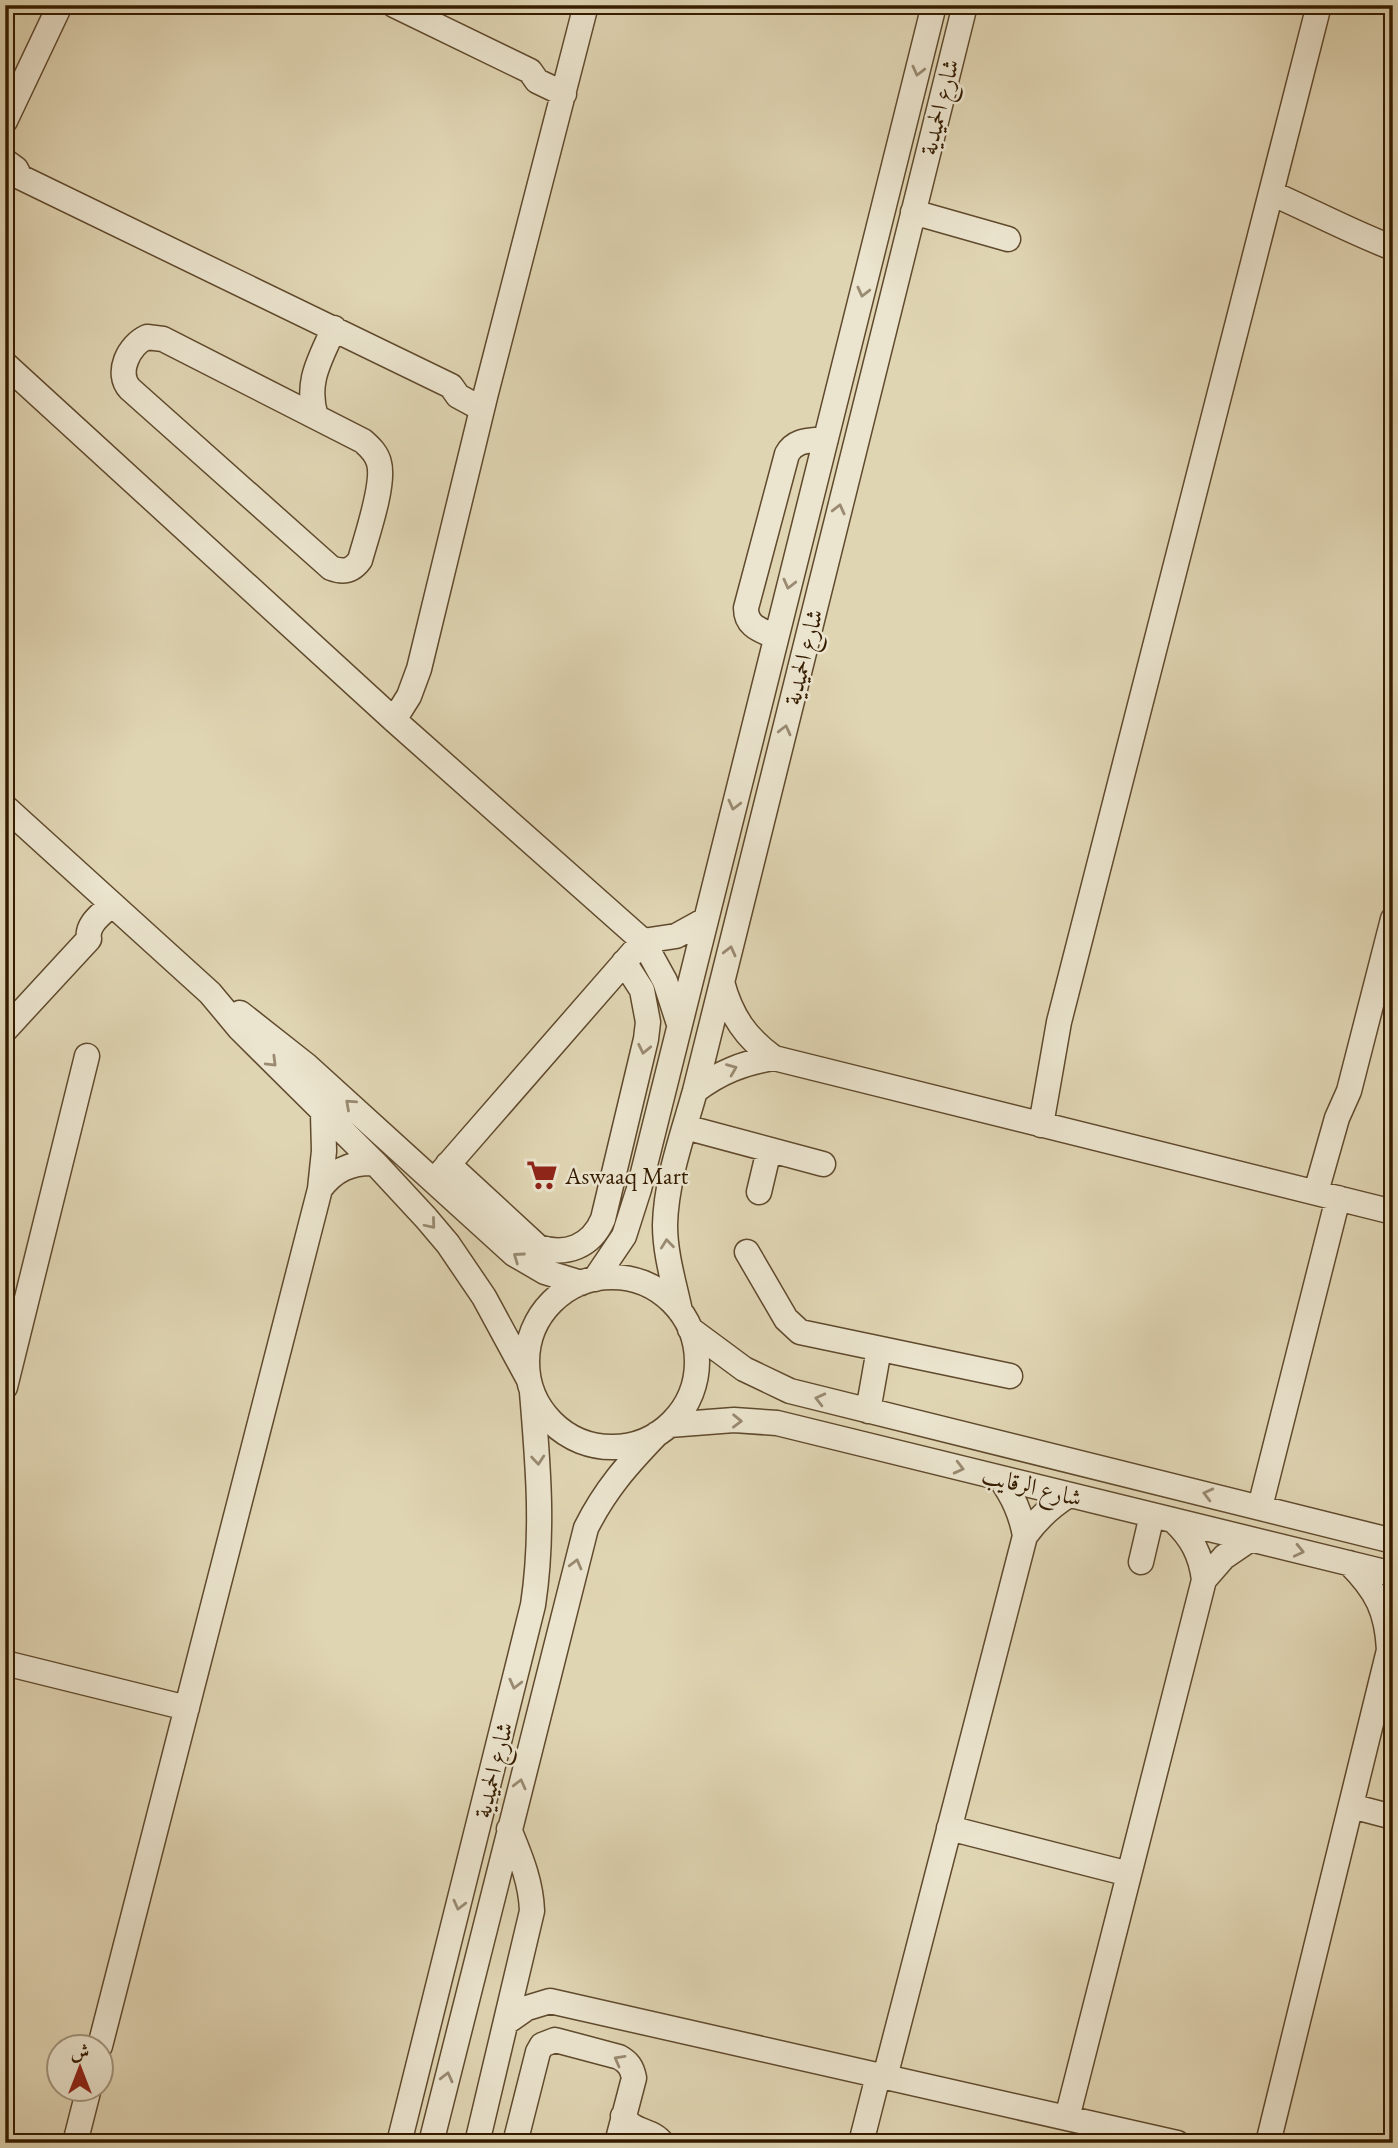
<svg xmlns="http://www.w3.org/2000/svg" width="1398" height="2148" viewBox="0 0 1398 2148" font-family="'EB Garamond',Amiri,serif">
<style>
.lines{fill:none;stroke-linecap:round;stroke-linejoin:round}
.minor-casing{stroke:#604a2d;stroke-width:27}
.minor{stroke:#ebe4ce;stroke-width:24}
.oneway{stroke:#998a71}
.labels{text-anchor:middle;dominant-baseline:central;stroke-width:5;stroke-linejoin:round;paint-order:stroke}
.street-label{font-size:24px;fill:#351c00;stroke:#ebe4ce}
.poi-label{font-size:24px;fill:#351c00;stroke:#ebe4ce;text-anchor:start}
</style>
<rect width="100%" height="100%" fill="#e0d5b3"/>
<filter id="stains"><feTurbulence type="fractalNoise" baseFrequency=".00286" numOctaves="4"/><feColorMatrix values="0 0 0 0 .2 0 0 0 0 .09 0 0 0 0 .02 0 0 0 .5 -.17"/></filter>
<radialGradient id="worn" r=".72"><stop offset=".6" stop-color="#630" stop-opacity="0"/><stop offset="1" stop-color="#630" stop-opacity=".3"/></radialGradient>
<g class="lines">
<defs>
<path id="minor" d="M394,5L530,71L537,81L564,94
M5,121L60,5
M5,161L16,169L20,177L451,386L458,396L482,409
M1271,193C1312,211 1351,232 1393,248
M913,212L1008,239
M147,337L163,339L363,441C371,448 377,454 379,463C385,484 366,538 360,560C352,571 344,573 331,568L130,389C115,373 129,345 147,337Z
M5,364L394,720L643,941L665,981L679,1024
M316,417C305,382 320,360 334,328
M776,637C761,630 746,627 746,608L787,454C795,439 810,441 826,439
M394,720L409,696L419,669L486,393L586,5
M5,807L210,993L240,1029L375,1163L426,1218L448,1244L484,1297L528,1378
M722,982C731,1016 746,1038 774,1058L1393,1212
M240,1013L306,1065L514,1254L545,1272L581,1283
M5,1030L89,939C86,924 102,914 112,904
M695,1091C720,1072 743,1063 774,1058
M1041,1125L1059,1022L1319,5
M685,1127L823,1164
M448,1164L538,1247C566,1256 591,1247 603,1219L646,1039L648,1022L642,990L624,962
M439,1175L643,941L676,936L705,920
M320,1189C334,1170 351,1162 375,1163
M759,1192L769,1150
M1316,1192L1337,1118L1349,1091L1393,919
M747,1252L786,1319L800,1332L1010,1376
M527 1362a85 85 0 1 1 170 0a85 85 0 1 1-170 0Z
M595,1279L624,1236L639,1189L934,5
M680,1311C674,1283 665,1254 665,1225C666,1180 683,1134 695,1091L965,5
M690,1329L744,1369L790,1391L1393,1541
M5,1387L87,1056
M868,1411L879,1349
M669,1425L734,1420L777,1423L1393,1574
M1000,1478C1013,1497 1021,1513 1025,1536
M1260,1507L1338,1198
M1174,1521C1192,1538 1201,1555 1204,1580
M1141,1562L1152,1515
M1349,1563C1377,1591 1387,1611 1389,1650
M5,1663L187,1708
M1351,1806L1393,1817
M949,1828L1129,1874
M507,2022L527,2008L550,2001L1177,2143
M100,2046L320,1189L324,1151L323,1114
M885,2077L1025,1536C1038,1518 1051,1506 1069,1495
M623,2116C632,2133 652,2129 662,2143
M1067,2118L1204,1580L1224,1557L1249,1540
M75,2143L89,2088
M399,2143L533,1605C544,1533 538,1464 532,1392
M431,2143L586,1528C605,1490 627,1465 657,1434
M477,2143L532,1911C531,1881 520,1856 509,1829
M515,2143L538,2052L542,2045L555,2040L619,2057C628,2062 632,2067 634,2078L617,2143
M861,2143L878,2076
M1268,2143L1389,1650L1393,1643"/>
</defs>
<use href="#minor" class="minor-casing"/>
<use href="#minor" class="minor"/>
</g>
<defs><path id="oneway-chevron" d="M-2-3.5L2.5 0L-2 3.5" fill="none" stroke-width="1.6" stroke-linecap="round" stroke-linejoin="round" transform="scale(1.75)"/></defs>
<g class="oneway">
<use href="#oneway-chevron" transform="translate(918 71) rotate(104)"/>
<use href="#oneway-chevron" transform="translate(863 292) rotate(104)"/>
<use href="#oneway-chevron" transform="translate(839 509) rotate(-76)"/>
<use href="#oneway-chevron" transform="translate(789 584) rotate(104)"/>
<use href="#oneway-chevron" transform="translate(785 730) rotate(-76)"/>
<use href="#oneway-chevron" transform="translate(734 805) rotate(104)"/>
<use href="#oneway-chevron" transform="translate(730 951) rotate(-76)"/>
<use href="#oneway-chevron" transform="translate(644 1049) rotate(102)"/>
<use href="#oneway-chevron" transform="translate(272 1062) rotate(45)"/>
<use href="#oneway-chevron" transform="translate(732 1069) rotate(-22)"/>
<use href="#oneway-chevron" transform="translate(350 1104) rotate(-138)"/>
<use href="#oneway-chevron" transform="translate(431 1224) rotate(50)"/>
<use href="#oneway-chevron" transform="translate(667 1244) rotate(-96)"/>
<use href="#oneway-chevron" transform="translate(518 1257) rotate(-145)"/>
<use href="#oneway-chevron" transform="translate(820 1399) rotate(-166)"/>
<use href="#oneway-chevron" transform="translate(737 1421) rotate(1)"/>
<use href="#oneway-chevron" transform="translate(538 1460) rotate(85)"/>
<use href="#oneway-chevron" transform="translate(959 1468) rotate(14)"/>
<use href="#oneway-chevron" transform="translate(1208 1494) rotate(-166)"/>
<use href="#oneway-chevron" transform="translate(1299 1551) rotate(13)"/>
<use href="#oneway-chevron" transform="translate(576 1564) rotate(-75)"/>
<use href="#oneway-chevron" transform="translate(515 1684) rotate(104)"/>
<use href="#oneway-chevron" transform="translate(520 1784) rotate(-76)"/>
<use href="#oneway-chevron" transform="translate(459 1905) rotate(104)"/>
<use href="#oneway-chevron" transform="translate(619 2060) rotate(-151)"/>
<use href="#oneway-chevron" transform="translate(447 2077) rotate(-76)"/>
</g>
<defs>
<symbol id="supermarket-bare" viewBox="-9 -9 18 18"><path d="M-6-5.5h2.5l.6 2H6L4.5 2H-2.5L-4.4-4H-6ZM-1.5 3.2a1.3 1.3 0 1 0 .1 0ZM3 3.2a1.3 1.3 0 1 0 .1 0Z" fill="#8f2418" stroke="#ebe4ce" stroke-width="2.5" paint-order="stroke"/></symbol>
</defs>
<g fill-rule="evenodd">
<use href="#supermarket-bare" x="520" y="1153" width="44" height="44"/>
</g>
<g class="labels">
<g class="street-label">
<text transform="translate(939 107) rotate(-76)">شارع الحميدية</text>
<text transform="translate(803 657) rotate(-76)">شارع الحميدية</text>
<text transform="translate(1032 1486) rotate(14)">شارع الرقايب</text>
<text transform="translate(493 1770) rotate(-76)">شارع الحميدية</text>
</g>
<g class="poi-label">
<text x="565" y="1175">Aswaaq Mart</text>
</g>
</g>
<rect width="1398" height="2148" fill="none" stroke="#e0d5b3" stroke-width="28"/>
<rect x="7" y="7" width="1384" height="2134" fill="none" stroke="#351c00" stroke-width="3.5"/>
<rect x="14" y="14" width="1370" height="2120" fill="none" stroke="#351c00" stroke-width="2"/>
<g transform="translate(80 2068)"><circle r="33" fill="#ebe4ce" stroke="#a2947c" stroke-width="2"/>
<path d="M0-5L12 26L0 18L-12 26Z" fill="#8f2418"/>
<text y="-10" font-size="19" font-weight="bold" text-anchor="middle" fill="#351c00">ش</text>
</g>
<rect width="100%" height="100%" filter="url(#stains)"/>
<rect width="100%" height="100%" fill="url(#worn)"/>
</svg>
